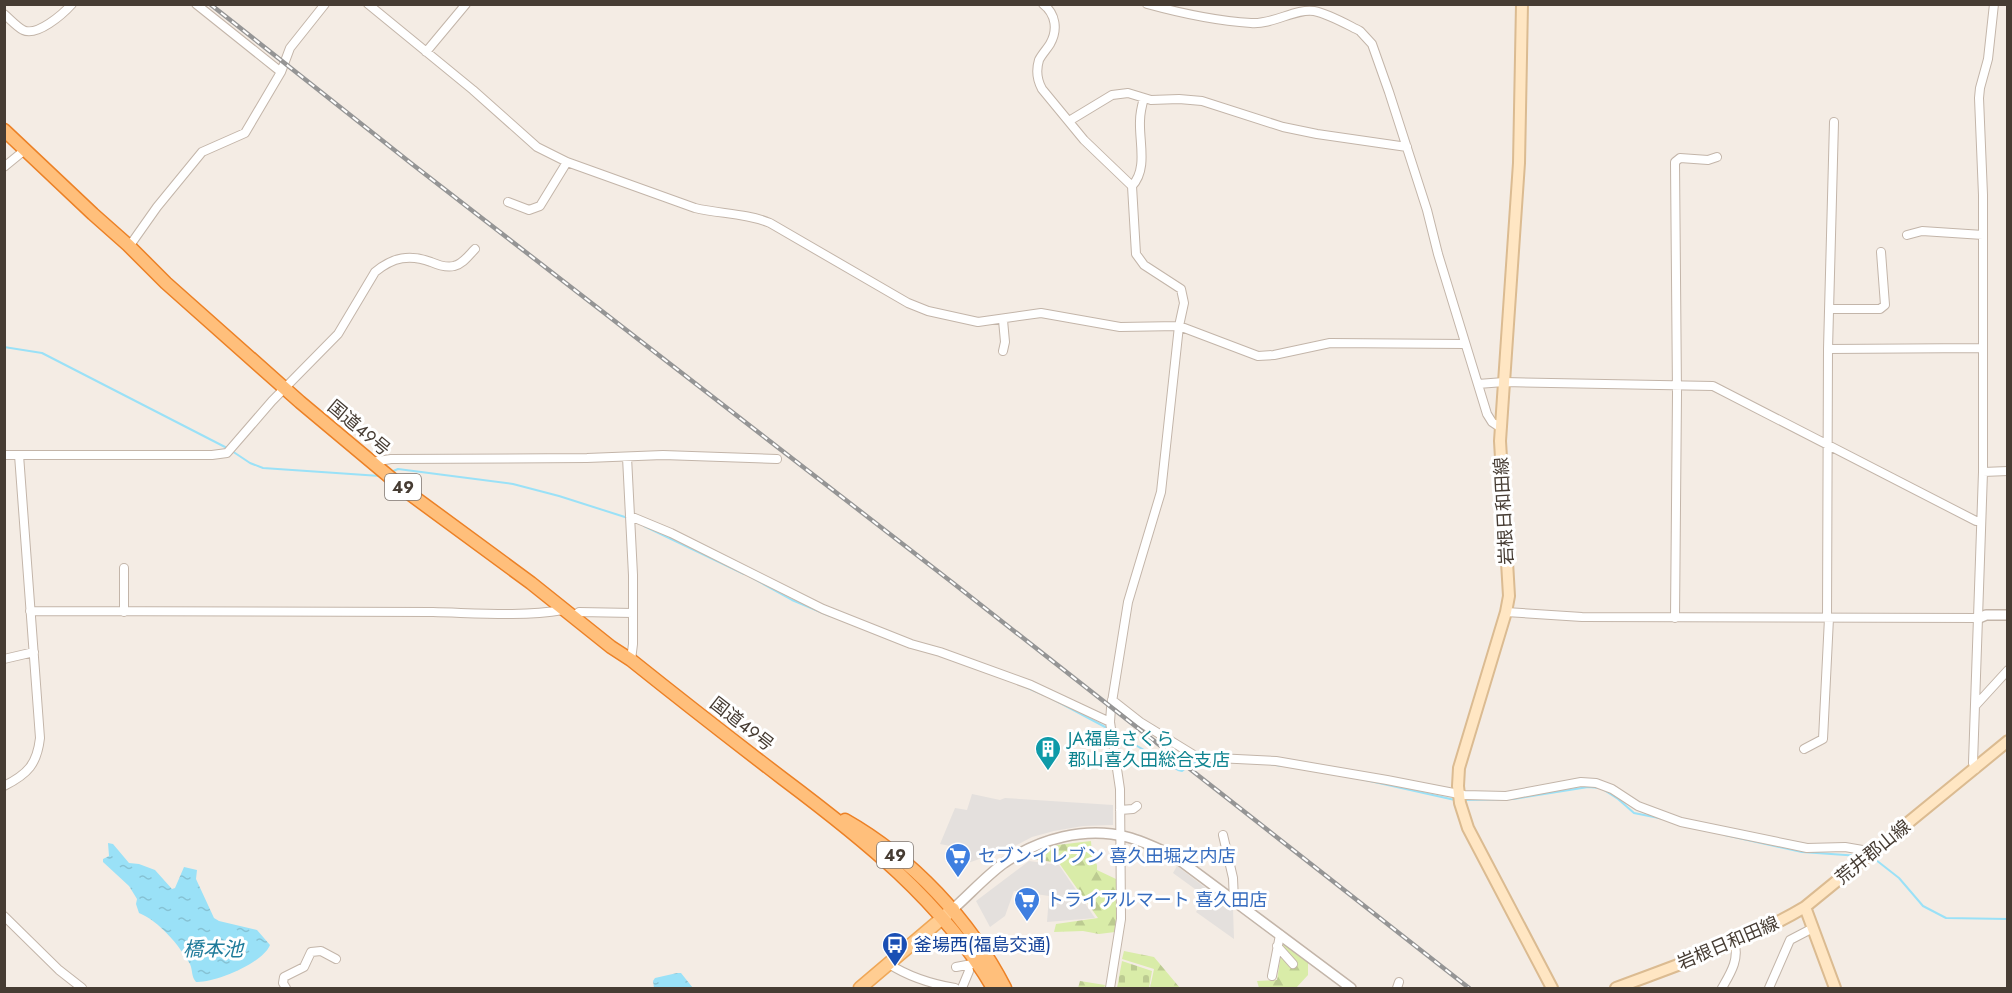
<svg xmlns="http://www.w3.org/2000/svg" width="2012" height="993" viewBox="0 0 2012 993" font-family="Jost,'Noto Sans JP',sans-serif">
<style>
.forest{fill:url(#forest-firs)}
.cemetery{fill:url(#cemetery-stones)}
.parking{fill:#e4e0dd}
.water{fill:url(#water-ripples)}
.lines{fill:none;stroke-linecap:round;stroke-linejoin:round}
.stream{stroke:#9ae1f7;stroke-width:2}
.minor-casing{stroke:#c3b5a9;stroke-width:10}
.tertiary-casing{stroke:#c3b5a9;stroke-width:12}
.secondary-casing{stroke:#dbbb91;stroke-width:14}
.primary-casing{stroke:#efa757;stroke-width:15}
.trunk-casing{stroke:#ec8126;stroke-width:15}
.minor{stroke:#fff;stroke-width:8}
.tertiary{stroke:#fff;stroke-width:9}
.secondary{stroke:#ffe6c3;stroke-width:10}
.primary{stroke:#ffcd92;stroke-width:12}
.trunk{stroke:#ffbf7b;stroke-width:12}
.rail-casing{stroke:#959595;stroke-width:4.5}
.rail{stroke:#fff;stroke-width:2;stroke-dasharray:7;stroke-linecap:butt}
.labels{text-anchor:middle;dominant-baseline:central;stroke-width:6;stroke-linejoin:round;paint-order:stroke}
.shield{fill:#fff;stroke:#7e7670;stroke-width:1.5}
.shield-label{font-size:16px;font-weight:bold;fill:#463c33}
.street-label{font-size:18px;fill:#463c33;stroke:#fff}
.culture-label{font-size:18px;fill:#0d838f;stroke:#fff;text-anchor:start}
.shop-label{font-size:18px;fill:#366cbe;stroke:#fff;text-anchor:start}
.transit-label{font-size:18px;fill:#164399;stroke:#fff;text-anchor:start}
.water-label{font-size:20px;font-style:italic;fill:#1f7b9a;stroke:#fff}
</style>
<defs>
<pattern id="forest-firs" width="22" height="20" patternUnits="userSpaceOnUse" patternTransform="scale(1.5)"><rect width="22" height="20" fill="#d9eca8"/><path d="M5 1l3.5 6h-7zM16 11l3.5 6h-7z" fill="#bccb91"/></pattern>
<pattern id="cemetery-stones" width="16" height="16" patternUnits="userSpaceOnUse" patternTransform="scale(1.5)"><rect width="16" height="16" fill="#d9eca8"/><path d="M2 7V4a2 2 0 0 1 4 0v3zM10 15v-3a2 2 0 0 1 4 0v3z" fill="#bccb91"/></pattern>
<pattern id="water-ripples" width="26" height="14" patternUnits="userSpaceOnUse" patternTransform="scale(1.5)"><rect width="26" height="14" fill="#9ae1f7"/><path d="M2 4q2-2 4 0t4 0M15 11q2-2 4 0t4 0" fill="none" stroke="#86c2d4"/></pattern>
</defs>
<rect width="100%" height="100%" fill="#f4ece4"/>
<path class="forest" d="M1091,841L1092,855L1097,865V870L1116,879L1117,905L1115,932L1099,934L1083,931L1054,932L1056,924L1098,918L1059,863L1033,859L1032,856L1057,845Z
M1283,942L1308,961V975L1296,988H1259L1257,981L1277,980Z
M1124,951L1154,957L1180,988H1150L1154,969L1122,959Z
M1080,981L1105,985L1104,988H1078Z"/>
<path class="cemetery" d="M1122,961L1152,971L1149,988H1117Z"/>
<path class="parking" d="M972,794L1000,800L1005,798L1113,805V825L1083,826L1054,831L1032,837L1011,848L965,864L961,848L940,844L955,808L967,810Z
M1029,861L1059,865L1095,918L1047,922L1049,896L1014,891L1005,916L990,927L976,901Z
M1177,866L1233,909L1234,939L1196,912L1206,897L1173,873Z"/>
<path class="water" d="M108,843L113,844L129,863L139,864L155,870L172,889L175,888L184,867L197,870L196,879L214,918L219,921L257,930L270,945C263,963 215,983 196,982C191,976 193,971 190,964C179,945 159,921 139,913L136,904L137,899L129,886L103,862V859L109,856Z
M677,973H681L693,988H654L653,981L655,978Z"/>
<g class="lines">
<path class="stream" d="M4,347L42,353L227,448
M232,451L250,463L263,468L380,476
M391,472L398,469L513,484L559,496L628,518
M644,526L744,574
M749,576L792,600L830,616
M1021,685L1044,695
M1049,697L1107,728
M1115,733L1178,770L1182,771L1191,764L1204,761
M1270,764L1282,766
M1361,779L1455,800
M1464,800L1513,799L1588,787L1601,788L1618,799L1634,813L1664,819
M1725,835L1802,852L1860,856
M1876,860L1899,878L1923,906L1946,918L2008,919"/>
<defs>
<path id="minor" d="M196,4L281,72
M368,4L473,90L537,147L567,162L695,208C720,214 746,213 770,223L908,303L928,311L978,322L1041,313L1120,327L1179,326L1258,356L1274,355L1330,343L1465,344
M1043,4C1056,14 1058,30 1050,44C1047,49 1042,54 1039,60C1036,70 1037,80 1042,89L1084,140L1132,186L1136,254L1144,265L1181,289L1184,303L1179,326L1161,492L1128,602L1111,708L1110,722L1120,789L1121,919L1110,988
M1147,4C1180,13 1217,21 1251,23C1272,25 1296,8 1314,11C1329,14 1346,24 1360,31L1372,44L1389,92L1427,210L1438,254L1487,414L1492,422L1501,428
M4,14C10,19 16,26 23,30C37,37 63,14 72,4
M426,52L466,4
M1069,121L1112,95L1128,93L1151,100L1179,99L1202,101L1283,127L1317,134L1407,147
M4,167L26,149
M1132,186C1148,169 1139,142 1140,121C1140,113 1142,105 1144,98
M508,202L529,210L540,206L567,162
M1907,235L1922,231L1983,235
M128,245L133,241L157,207L202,152L245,133L281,72L290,48L325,4
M1829,309H1880L1885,305L1881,252
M1003,320L1005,342L1003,351
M1828,349L1982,348
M1478,384L1504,382L1713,386L1976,521H1981
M4,455H212L227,453L272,401L338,334L375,272C393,257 410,254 431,262C438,265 446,268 454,266C463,264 469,255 475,249
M627,457L633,575V644L631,660
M372,462L391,459L587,458L663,455L777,459
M1983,472L2008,471
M630,516L671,533L823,609L911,644L940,652L1031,685L1110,722
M124,568V612
M30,611L433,612C476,613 521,617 563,610
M1506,612L1582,617L1979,618
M572,617L579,612L633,613
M1675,618L1677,394L1675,162L1680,158L1708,160L1717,157
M1827,618L1828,349L1834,122
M4,659L34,652
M1112,700L1140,722L1197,757L1276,761L1387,780L1464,795L1506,796L1581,782L1596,783L1612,789L1638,806L1681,822L1807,848L1845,847L1874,852
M1976,705L2008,670
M1804,749L1823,739L1829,618
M1975,769L1973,763L1983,472V195L1979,98L1980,88L1988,59L1994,4
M4,786C28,774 37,764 40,738L19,455
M1120,810L1133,809L1137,806
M1223,835L1233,878L1234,901
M4,916L59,970L82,988
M1277,946L1293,964
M889,964C909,977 932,984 955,988
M956,967L972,964
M1272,976L1280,935
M286,988L283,983L284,977L304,967L311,952L321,951L336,959
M962,988L969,971L968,966
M1397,988L1399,982
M1722,988C1730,974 1740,959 1734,942
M1769,988L1790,940L1813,928"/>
<path id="tertiary" d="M1979,618L1986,615H2008
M953,909C970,894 986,876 1004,863C1039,839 1085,826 1127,837C1143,841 1159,849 1174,856L1351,988"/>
<path id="secondary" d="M1522,4L1519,163L1500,441L1509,596L1506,612L1459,768L1458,786L1460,803L1468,828L1552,988
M1805,907L1835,988
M1616,988C1680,964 1746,942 1805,907L2008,741"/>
<path id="primary" d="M860,988L953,909"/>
<path id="trunk" d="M4,130L93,214L128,245L166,283L300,402L410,494L531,583L611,647L631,660C681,700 731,739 782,778C862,838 942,901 993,988
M845,820C912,858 970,920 1005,988"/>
</defs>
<use href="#minor" class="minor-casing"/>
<use href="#tertiary" class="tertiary-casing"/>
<use href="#secondary" class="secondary-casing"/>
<use href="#primary" class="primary-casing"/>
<use href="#trunk" class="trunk-casing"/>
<use href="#minor" class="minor"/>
<use href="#tertiary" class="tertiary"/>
<use href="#secondary" class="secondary"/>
<use href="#primary" class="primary"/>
<use href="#trunk" class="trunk"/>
<defs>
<path id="rail" d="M210,4L412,164L953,583L1469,988"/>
</defs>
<use href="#rail" class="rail-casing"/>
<use href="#rail" class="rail"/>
</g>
<defs>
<symbol id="building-pin" viewBox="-11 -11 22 30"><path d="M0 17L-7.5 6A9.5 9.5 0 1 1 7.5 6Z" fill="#0f9aa8" stroke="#fff"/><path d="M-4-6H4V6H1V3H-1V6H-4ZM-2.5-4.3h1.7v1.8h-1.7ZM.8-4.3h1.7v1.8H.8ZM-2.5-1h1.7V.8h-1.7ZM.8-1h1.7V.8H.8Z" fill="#fff"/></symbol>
<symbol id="supermarket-pin" viewBox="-11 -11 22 30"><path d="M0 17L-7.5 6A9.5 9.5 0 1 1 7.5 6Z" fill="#3f7fe0" stroke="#fff"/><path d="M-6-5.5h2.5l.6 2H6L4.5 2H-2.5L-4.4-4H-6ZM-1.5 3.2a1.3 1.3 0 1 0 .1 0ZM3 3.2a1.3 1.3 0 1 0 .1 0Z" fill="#fff"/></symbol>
<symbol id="bus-pin" viewBox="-11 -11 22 30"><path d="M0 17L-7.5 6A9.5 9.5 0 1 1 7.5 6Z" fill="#1a4fb4" stroke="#fff"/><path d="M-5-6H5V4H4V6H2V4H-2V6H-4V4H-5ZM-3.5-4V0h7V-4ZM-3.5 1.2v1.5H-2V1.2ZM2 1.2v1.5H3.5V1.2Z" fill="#fff"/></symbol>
</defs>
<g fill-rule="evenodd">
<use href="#building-pin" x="1033" y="734" width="30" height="40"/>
<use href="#supermarket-pin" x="943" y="841" width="30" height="40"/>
<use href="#supermarket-pin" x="1012" y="885" width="30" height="40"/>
<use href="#bus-pin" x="880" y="930" width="30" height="40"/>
</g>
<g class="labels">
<g class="shield">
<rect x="385" y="474" width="36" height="26" rx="4.5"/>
<rect x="877" y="842" width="36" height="26" rx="4.5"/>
</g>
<g class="shield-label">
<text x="403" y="487">49</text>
<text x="895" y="855">49</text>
</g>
<g class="street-label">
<text transform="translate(359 428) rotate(40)">国道49号</text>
<text transform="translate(1504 511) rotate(-93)">岩根日和田線</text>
<text transform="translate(742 724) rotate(38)">国道49号</text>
<text transform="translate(1873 852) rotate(-39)">荒井郡山線</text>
<text transform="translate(1728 943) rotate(-23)">岩根日和田線</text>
</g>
<g class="culture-label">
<text x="1068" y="739">JA福島さくら<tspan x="1068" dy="21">郡山喜久田総合支店</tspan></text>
</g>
<g class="shop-label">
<text x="978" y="856">セブンイレブン 喜久田堀之内店</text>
<text x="1046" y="900">トライアルマート 喜久田店</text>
</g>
<g class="transit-label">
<text x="914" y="945">釜場西(福島交通)</text>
</g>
<g class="water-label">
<text x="213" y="949">橋本池</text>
</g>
</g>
<rect width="2012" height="993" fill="none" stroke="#463c33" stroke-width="12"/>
</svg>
